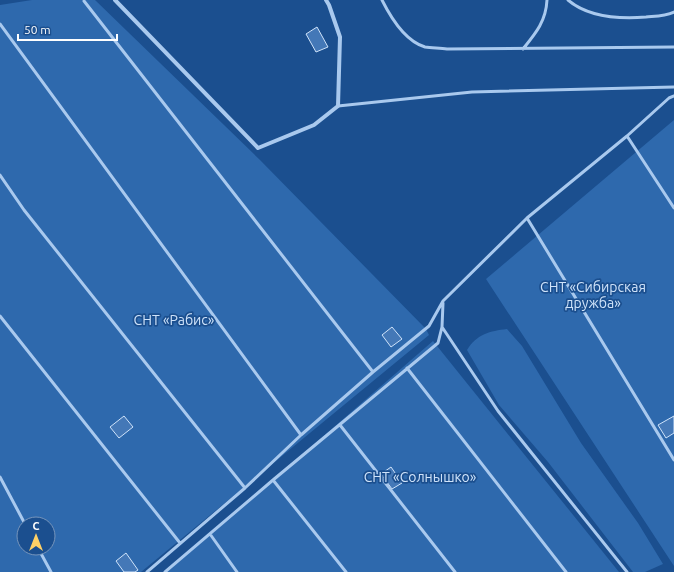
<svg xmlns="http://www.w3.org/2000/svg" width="674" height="572" viewBox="0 0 674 572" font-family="Ubuntu,sans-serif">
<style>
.green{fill:#2e69ad;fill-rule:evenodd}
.building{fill:#4478b7;stroke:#cfe3fa}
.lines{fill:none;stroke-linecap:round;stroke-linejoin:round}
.service{stroke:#a9c9ee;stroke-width:3}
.minor{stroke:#a9c9ee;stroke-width:4}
.labels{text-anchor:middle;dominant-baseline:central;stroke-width:3.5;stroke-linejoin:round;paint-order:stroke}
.park-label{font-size:14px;fill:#cfe3fa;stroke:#1b4f8f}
</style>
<rect width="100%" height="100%" fill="#1b4f8f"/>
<path class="green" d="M32,0H95L260,160L426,329L429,335L141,572H0V5ZM24,524H48V548H24Z
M674,120V566L486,279Z
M507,329L522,346L581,443L638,523L663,564L645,572H633L548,462L499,405L467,350C477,334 490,331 507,329Z
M433,341L619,572H167Z"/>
<path class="building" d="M317,27L328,47L316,52L306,34Z
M392,327L402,339L391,347L382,335Z
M124,416L133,427L119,438L110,427Z
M674,416V433L666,438L658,425Z
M391,467L402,483L392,489L381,474Z
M126,553L138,570L135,572H124L116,561Z"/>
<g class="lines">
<path class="service" d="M382,0C391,18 405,41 425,47C432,48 440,48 447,49L674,47
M568,0C589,18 620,19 646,17C656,16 665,16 674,12
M84,1L373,372
M0,24L301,435
M523,49C536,33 546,21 547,0
M338,106L472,92L674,87
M627,136L674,208
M0,175L24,210L245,488
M527,218L674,460
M0,316L180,543
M442,327L498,411L627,572
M407,368L566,572
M340,425L455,572
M0,477L25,524
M273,480L346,572
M210,534L237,572
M38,548L51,572
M147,572L245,488L301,435L373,372L429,326L443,301L527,218L627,136L669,98L674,96
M165,572L273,480L438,343L442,327L443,303"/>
<path class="minor" d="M115,0L258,148L314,125L338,106L340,37L329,5L326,0"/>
</g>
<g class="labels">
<g class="park-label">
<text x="593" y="287">СНТ «Сибирская<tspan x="593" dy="16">дружба»</tspan></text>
<text x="174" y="320">СНТ «Рабис»</text>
<text x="420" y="477">СНТ «Солнышко»</text>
</g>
</g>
<g transform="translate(36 536)"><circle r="19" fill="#1b4f8f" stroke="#7695bc"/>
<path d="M0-3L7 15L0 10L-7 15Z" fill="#ffd166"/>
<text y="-6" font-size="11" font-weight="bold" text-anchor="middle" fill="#ffffff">С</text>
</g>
<path d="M18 34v6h99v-6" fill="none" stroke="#ffffff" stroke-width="2"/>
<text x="24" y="34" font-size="12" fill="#ffffff" stroke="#1b4f8f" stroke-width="3" paint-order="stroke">50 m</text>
</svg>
